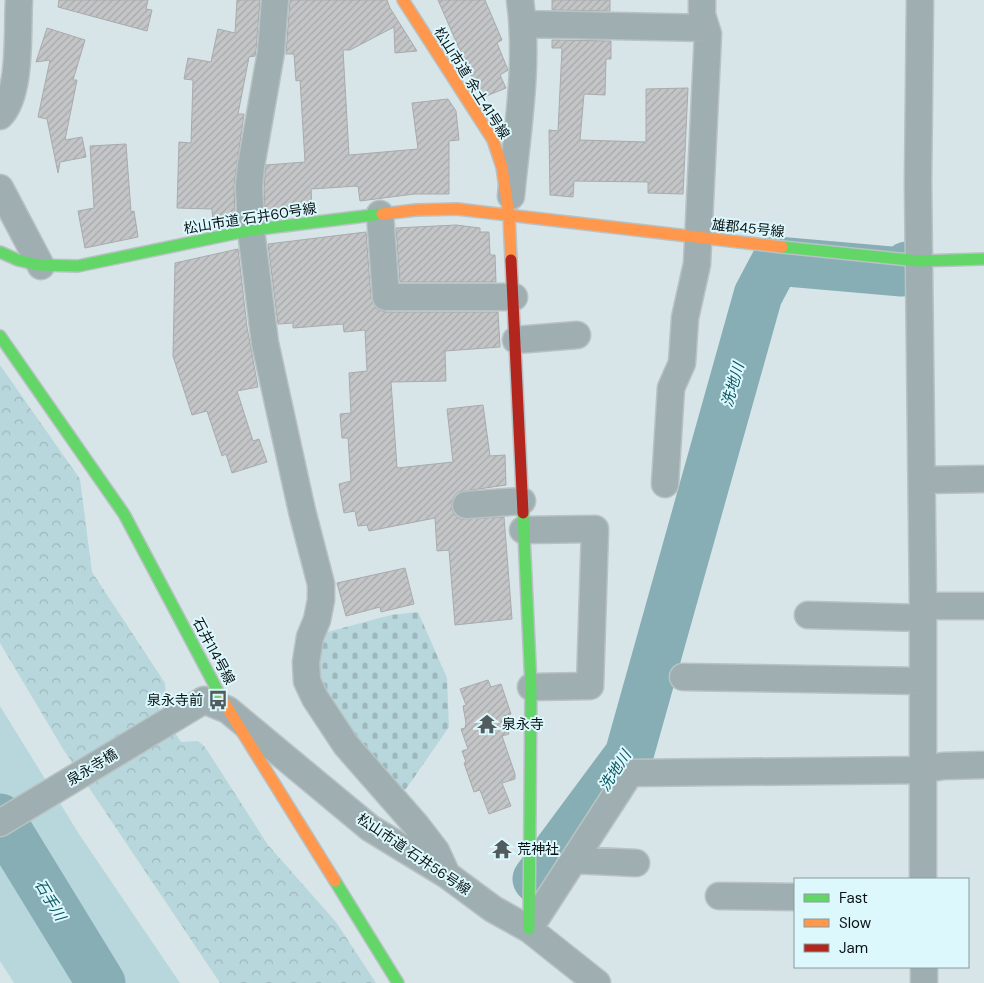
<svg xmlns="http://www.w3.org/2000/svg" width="984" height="983" viewBox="0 0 984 983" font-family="'DM Sans','Noto Sans JP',sans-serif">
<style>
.grass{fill:#b8d7dc}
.forest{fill:url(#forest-crowns)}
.cemetery{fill:url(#cemetery-stones)}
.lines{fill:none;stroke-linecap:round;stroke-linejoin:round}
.river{stroke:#86aeb4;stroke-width:49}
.building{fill:url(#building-hatch);stroke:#a9abad}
.street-casing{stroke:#b8c2c4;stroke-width:29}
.fast-casing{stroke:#b8c2c4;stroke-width:14}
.slow-casing{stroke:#b8c2c4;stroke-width:14}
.jam-casing{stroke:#b8c2c4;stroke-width:14}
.street{stroke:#9eaeb1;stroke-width:26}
.fast{stroke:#63d668;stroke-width:11}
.slow{stroke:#ff974d;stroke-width:11}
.jam{stroke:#b3261e;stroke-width:11}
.labels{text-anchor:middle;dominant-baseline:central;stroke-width:4;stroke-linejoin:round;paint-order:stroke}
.street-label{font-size:14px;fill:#091214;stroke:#ddf8fc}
.poi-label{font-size:14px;fill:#091214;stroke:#ddf8fc;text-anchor:start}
.water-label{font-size:15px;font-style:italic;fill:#0c5660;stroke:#ddf8fc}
</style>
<defs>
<pattern id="forest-crowns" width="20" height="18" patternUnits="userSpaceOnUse" patternTransform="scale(1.25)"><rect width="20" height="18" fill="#b8d7dc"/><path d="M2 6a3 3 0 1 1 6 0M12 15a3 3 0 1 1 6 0" fill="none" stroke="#9db8bc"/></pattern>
<pattern id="cemetery-stones" width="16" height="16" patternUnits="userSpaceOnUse" patternTransform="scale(1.25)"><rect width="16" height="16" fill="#b8d7dc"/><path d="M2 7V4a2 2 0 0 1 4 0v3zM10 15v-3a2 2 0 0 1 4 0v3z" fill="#9db8bc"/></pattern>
<pattern id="building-hatch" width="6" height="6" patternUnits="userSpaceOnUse" patternTransform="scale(1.25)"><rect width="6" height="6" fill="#c3c5c6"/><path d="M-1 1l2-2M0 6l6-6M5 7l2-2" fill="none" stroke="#a6a8a9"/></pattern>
</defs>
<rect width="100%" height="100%" fill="#d7e5e8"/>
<path class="grass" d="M0,706L79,834L180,983H14L0,961Z"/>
<path class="forest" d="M0,365L80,479L92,572L165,683C166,694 166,699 158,707L181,742L198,741L205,747L268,845L336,922L376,983H220L63,749L0,643Z"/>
<path class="cemetery" d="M418,612L447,678L449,727L406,789L396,797L352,740L313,666L320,634L391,615Z"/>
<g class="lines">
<path class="river" d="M0,818L101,983
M537,879L629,755L758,295L776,261L902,272L907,266"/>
</g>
<path class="building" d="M59,0H148L146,9L152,10L147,31L58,7Z
M237,0H260L256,50L255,56L249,57L238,114H244L234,185L235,217L213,222L212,209L177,208L179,142L191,143L193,80L184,79L188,58L211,62L218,29L235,33Z
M290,0H387L390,8L417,51L395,53L394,27L350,50H343L349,155L418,149L412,103L448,99L456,111L459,140L449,141V194H414L360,201L358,186L311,189L312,207L265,213L264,186L266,165L305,162L300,80L296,81L294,54H286Z
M438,0H485L502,40L497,43L508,70L500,75L506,88L484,97L472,78Z
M552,0H610V11L552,10Z
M47,28L85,40L73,80H77L65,140L82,137L86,157L60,162L58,173L47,119L38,117L50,60L36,62Z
M552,40L611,41V59H606L605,95L584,94L580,140L646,142V89L688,88L683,194L648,193V182L574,181L573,197L550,195L549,130L558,131L562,48H552Z
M126,144L131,212L134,211L138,237L85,248L78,211L94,208L90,146Z
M456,225L480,228V232H489L490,255H495L496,282H400L396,228Z
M366,232L371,298L378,310L386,312H498L500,347L445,351L446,381L391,382L397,468L453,462L447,409L483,405L490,456L505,455L506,485L458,492L453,498L451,507L454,514L460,519L504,517L512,619L455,625L449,550L437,551L435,518L369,531L367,525L358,526L355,511L344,513L339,484L351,481L348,438H342L340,414L351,413L349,373L367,371L365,330L344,332L343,324L293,328V323L278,324L268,244Z
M238,249L247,327L258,387L237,391L253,441L259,439L267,462L232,473L226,454L222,456L207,411L192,415L173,356L175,263Z
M405,568L414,604L381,612L380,607L346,616L337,583Z
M488,680L491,687L501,684L511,714L503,716L509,734L502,736L515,774V779L502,783L511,806L489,814L480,790L474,792L464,763L466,762L462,751L468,749L461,729L465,728L466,723L463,706L466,705L460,689Z"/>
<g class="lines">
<defs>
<path id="street" d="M275,0L271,52L251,166L249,186L251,230L265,343L302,511L321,584V600L317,620L310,637L306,662L307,681L315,698L346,745L416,825L436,851L447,875
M920,0L918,183L923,606V879
M523,24L706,28
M0,116C22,94 17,30 19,0
M0,188L41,266
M511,196C517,132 529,64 520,0
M380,214L386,297H514
M516,340L577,335
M922,480L984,479
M665,484L671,388L682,363L685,318L697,264L708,34L702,15V0
M466,505L522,501
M523,530L595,529L590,686L531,687
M923,606H984
M808,615L923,618
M683,677L923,681
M0,823L204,700L228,710L370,828L447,875L493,909L529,929L597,983
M574,860L636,863
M719,896L795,897
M529,929L630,773L922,770L943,766L984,765
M924,967V983"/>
<path id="fast" d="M782,247L919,261L984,259
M0,252L18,260L38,265L78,266L251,230L382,214
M0,336L124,514L223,701
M523,513L531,687L529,929
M335,881L398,983"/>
<path id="slow" d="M403,0L493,140L502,167L509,215L511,260
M382,214L416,210L457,209L782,247
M223,701L335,881"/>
<path id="jam" d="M511,260L523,513"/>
</defs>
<use href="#street" class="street-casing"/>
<use href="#fast" class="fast-casing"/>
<use href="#slow" class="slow-casing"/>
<use href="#jam" class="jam-casing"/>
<use href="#street" class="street"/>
<use href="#fast" class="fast"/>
<use href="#slow" class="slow"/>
<use href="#jam" class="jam"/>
</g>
<defs>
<symbol id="bus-bare" viewBox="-9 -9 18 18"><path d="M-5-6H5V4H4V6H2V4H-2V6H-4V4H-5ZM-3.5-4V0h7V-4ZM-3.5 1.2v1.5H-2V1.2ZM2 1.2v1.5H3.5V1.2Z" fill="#515c5e" stroke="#ddf8fc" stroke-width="2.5" paint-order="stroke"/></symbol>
<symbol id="temple-bare" viewBox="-9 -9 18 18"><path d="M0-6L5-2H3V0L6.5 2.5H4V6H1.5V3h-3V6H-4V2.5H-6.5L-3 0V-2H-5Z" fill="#515c5e" stroke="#ddf8fc" stroke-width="2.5" paint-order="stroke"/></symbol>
</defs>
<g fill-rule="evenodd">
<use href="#bus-bare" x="204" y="686" width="28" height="28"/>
<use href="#temple-bare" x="473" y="710" width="28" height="28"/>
<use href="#temple-bare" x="488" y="835" width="28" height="28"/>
</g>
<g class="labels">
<g class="street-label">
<text transform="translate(472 83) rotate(58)">松山市道 余土41号線</text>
<text transform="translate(250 218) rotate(-9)">松山市道 石井60号線</text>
<text transform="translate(748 228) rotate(6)">雄郡45号線</text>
<text transform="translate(214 651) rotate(62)">石井114号線</text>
<text transform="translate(92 767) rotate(-31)">泉永寺橋</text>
<text transform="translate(414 854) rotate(34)">松山市道 石井56号線</text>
</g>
<g class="poi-label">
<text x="203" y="700" text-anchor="end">泉永寺前</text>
<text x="502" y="724">泉永寺</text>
<text x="517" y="849">荒神社</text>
</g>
<g class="water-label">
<text transform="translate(733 385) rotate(-74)">洗地川</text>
<text transform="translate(615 771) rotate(-57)">洗地川</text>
<text transform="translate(50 900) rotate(59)">石手川</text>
</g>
</g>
<rect x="794" y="878" width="175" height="90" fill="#ddf8fc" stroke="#889c9f"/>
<rect x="804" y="894" width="25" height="8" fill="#63d668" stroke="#889c9f"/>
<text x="839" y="903" font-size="15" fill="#091214">Fast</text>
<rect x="804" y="919" width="25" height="8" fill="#ff974d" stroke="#889c9f"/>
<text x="839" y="928" font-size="15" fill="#091214">Slow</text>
<rect x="804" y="944" width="25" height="8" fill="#b3261e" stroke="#889c9f"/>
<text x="839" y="953" font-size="15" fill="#091214">Jam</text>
</svg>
